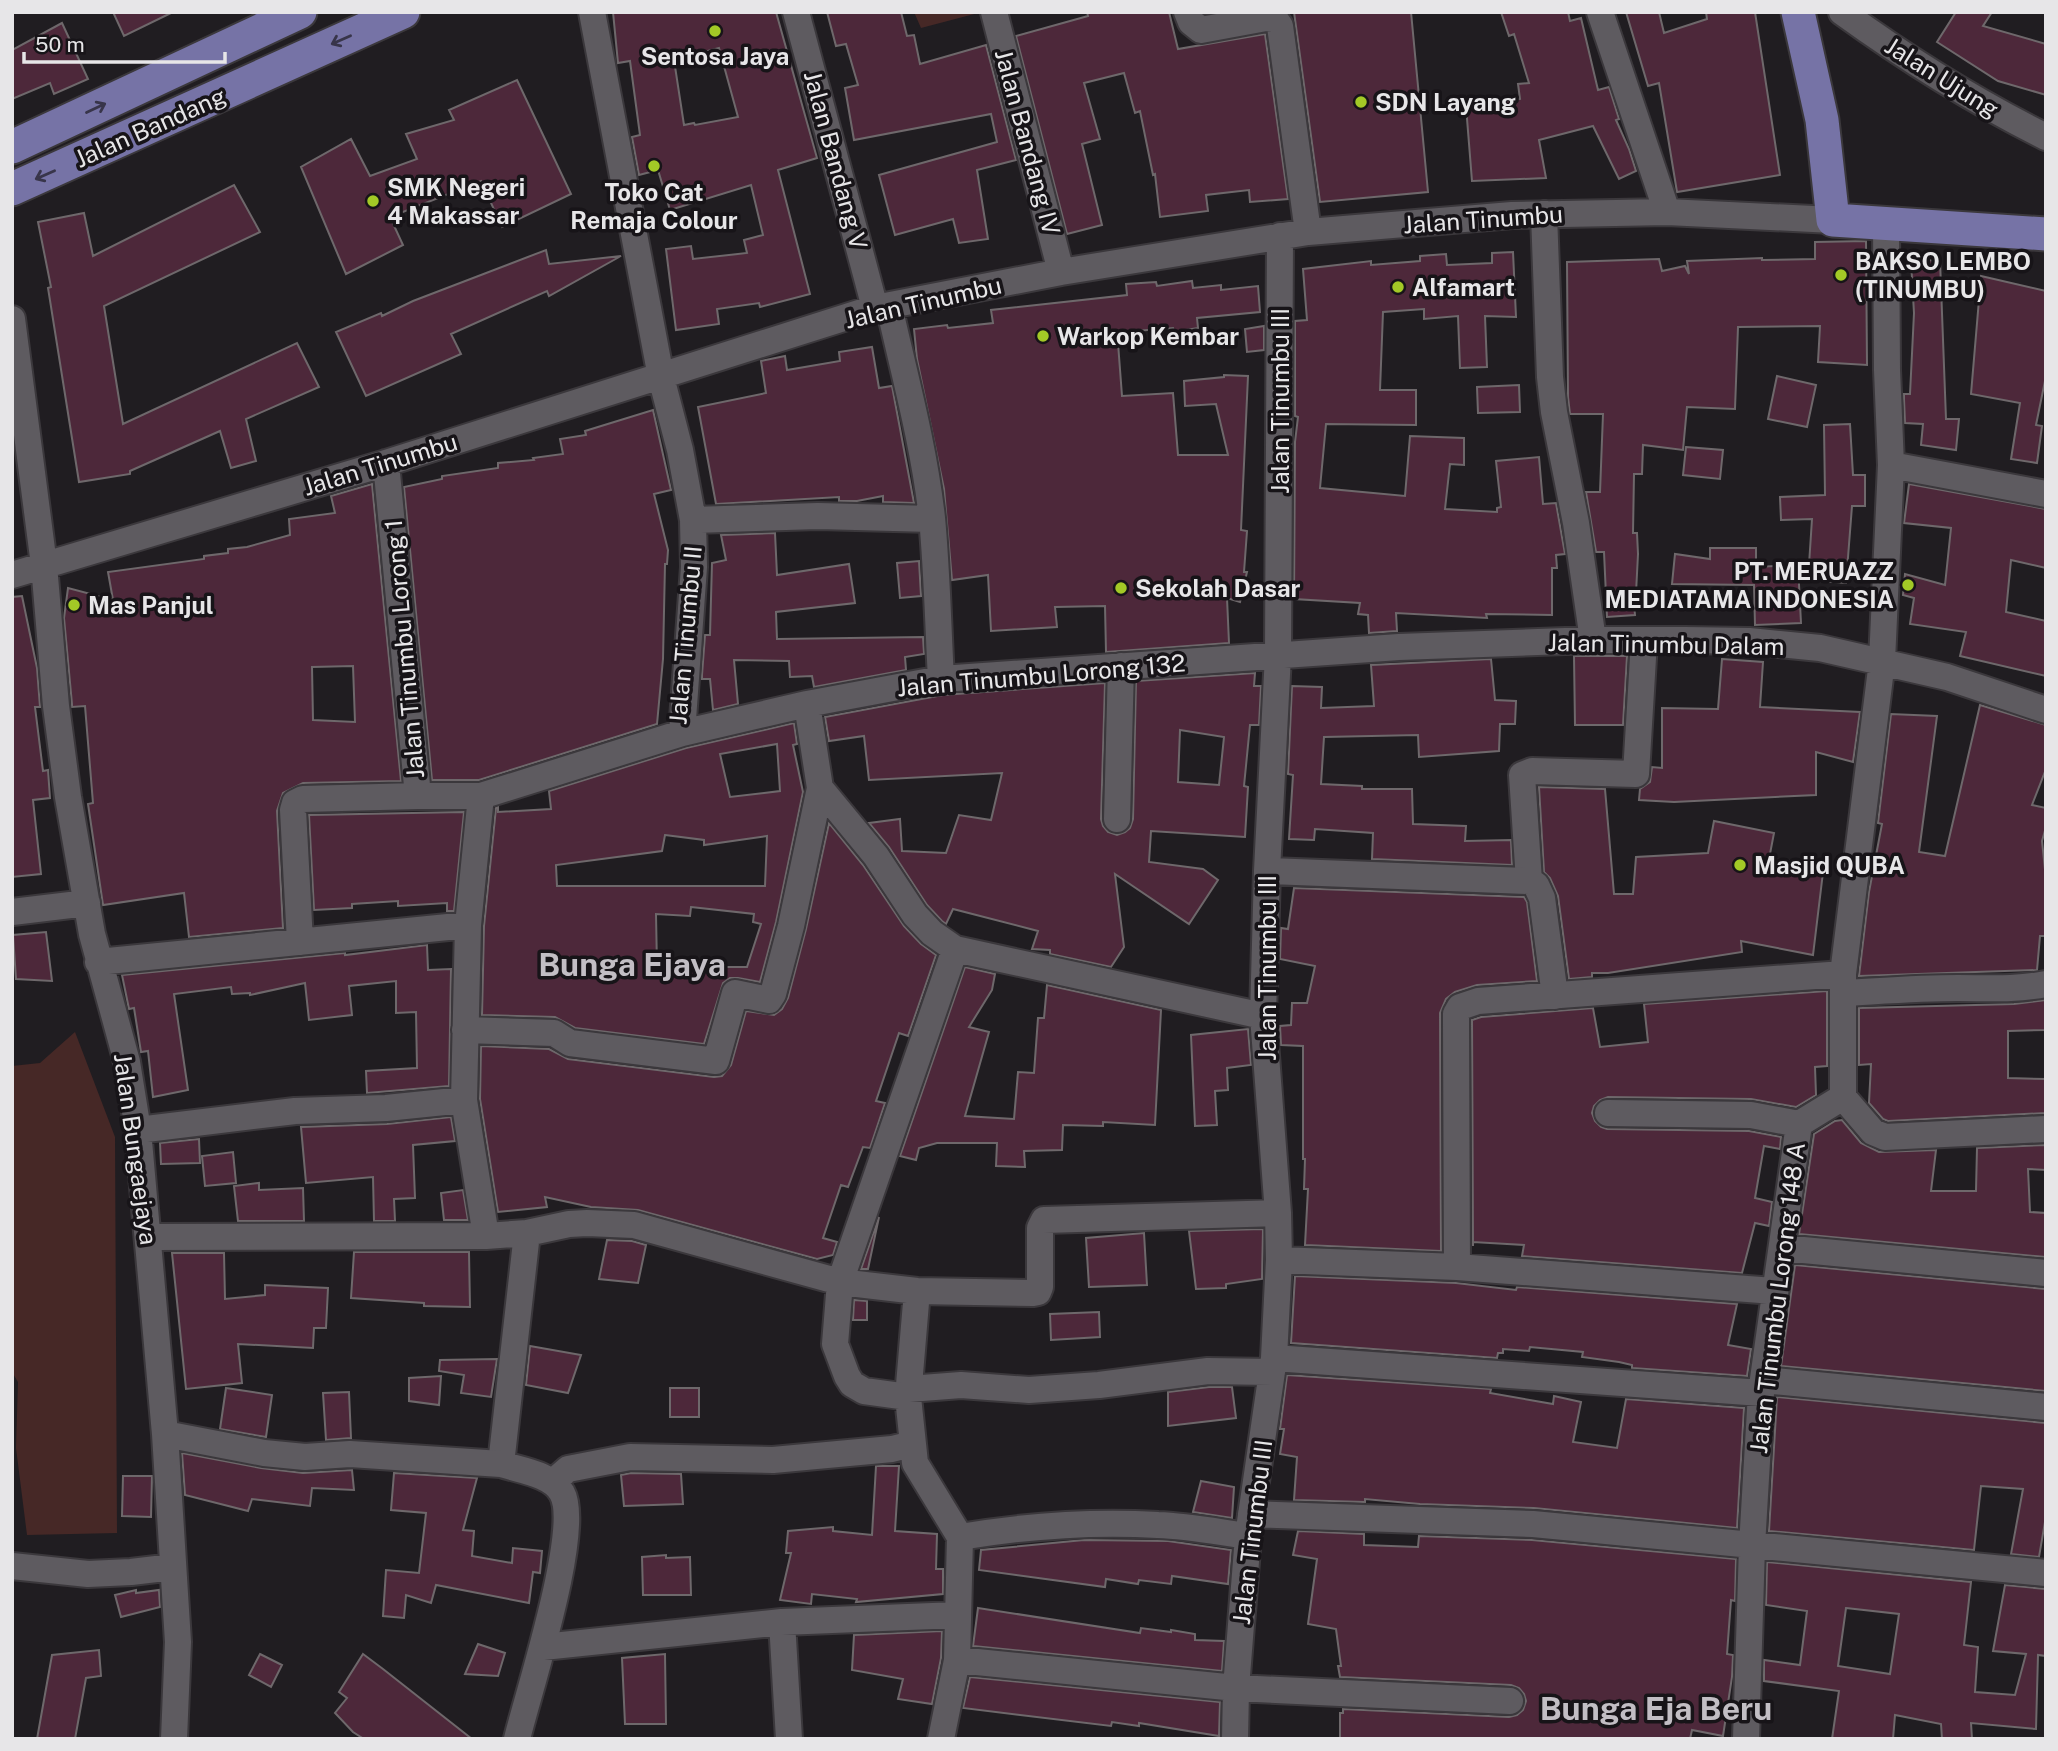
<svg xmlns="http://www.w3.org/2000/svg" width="2058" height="1751" viewBox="0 0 2058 1751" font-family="'Public Sans',sans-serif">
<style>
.green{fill:#462826}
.building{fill:#4d283a;stroke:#6e686b;stroke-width:2;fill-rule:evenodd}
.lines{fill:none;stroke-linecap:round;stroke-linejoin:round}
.minor-casing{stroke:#3b383c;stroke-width:30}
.major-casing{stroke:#3b383c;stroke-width:37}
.minor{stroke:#5e5b60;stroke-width:26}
.major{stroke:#7673a6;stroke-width:33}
.oneway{stroke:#38354a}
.poi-dot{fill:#a3c926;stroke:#171418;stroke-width:2.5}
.labels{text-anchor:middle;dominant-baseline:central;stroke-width:7;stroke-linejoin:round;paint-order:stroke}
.poi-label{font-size:24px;font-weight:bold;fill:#e7e6e8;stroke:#171418;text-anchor:start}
.street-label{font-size:24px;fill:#e7e6e8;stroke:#171418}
.district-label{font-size:32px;font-weight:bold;fill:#c2bec4;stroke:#171418}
</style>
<rect width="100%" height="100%" fill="#201d21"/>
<path class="green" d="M914,12H977L978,13L921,28Z
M75,1032L115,1137L117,1533L27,1535L16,1448L18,1382L12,1372V1066L40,1063Z"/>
<path class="building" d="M113,12H173L124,36Z
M613,12H776L817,158L778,170L810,294L760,307L759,303L717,309L719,324L676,330L666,249L691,246L693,259L747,253L744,240L763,235L751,185L670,210L658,170L639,175L632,137L640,135L630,61L618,63ZM719,48L738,117L695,125L694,123L684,125L674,60Z
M827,12H901L907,36L914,35L920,64L986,45L1016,160L977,170L988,239L959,243L953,219L895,235L879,175L997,142L991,114L854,140L845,88L858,85L846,44L836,46Z
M1087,12H1169L1178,49L1265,34L1288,199L1250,202L1249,190L1206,195L1208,211L1160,217L1155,174L1153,175L1140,111L1135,113L1124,73L1084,83L1100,139L1082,144L1102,225L1067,234L1016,36L1088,16Z
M1294,12H1411L1428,192L1320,202Z
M1501,12H1568L1570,21L1581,18L1598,90L1609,87L1619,119L1616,120L1629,149L1636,171L1619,179L1593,126L1539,140L1546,178L1472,181L1466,106L1520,99L1518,84L1529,83L1514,34L1509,36Z
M1626,12H1659L1664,33L1707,19L1706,12H1755L1780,175L1677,192L1659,83L1648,86Z
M1956,12H1992L1983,26L2046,44V95L1998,81L1937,42Z
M62,23L88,79L54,94L50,83L12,99V50Z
M517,80L571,194L502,227L481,181L390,217L403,245L346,274L301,167L351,139L370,176L417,159L406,134L454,120L449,110Z
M234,185L260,232L104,306L123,424L297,343L319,387L246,419L256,461L231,468L220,431L130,471V474L79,482L48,288L51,287L38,222L84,213L93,256Z
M1866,241L1867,365L1818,362L1820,326L1738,327L1735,409L1687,407L1683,450L1643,445L1642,474H1634L1633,533H1637L1638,554L1636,593H1633L1635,615L1607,617L1604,552H1596L1586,492H1600L1603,414H1570L1568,397L1567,262L1659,259L1662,271L1685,266L1689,274L1687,261L1762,258V260L1815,259V242Z
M546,250L549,264L621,256L549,296L547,291L451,334L461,354L366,396L336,332L381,313L382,316L413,301Z
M1513,252L1516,317L1485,316L1487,367L1460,368L1458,316L1424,319V309L1383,312L1380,390H1416V425L1326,424L1320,488L1405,496L1410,436L1464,438V465L1450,464L1445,509L1497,512V508L1501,507L1496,461L1539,457L1543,504L1556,503L1565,554L1556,555L1557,568H1552V615L1486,614L1487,618L1396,613L1397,631L1369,633L1368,615L1358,614L1360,603L1294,599L1295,442L1298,417L1295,416V321L1307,320L1303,269L1371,261V265L1420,261V256L1446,254L1447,265L1492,263V253Z
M1940,260L1946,419H1959L1956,450L1921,445L1923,424L1905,423L1904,399V394H1910L1914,313L1911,261Z
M1981,276L2046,291V376L2036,425L2042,426L2037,463L2011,459L2020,403L1971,394Z
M1192,281L1193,288L1221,285V290L1258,286L1260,312L1197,318L1198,328L1174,332L1173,328L1123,332L1124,342L1118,343L1122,396L1173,393L1178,455H1228L1216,404L1185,406L1184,381L1224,377V375L1248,376L1241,530L1247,531L1244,572H1247L1240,602L1227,598L1229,643L1106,652L1105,606L1055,607L1057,627L991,631L988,575L952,580L944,489L917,359L914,329L947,325L948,328L993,323L991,310L1127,295L1126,284L1156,282L1157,286Z
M1264,326V350L1247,352L1245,329Z
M872,347L879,388L892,386L914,503L883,502V496L857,501H839V497L716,504L698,407L766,393L761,361L785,356L787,370L840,361L839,352Z
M1777,376L1816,385L1807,427L1768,419Z
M1519,385L1520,412L1478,413L1477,387Z
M653,410L671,490L654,494L668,550L667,564H665L663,659L657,724L479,780H432L404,487L442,479V476L498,468V463L534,460L533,458L563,454L560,439L586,435L585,431Z
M1850,424L1853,475H1865V506H1852L1846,583L1808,580L1812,519L1781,520L1780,497L1825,495L1824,425Z
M1686,447L1723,450L1720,479L1683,475Z
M372,484L401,781L303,783L283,793L277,811L283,928L189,937L184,893L103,905L88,804L93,803L85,706L72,707V704L64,618L68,588L113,600L108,572L204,559V556L228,553V549L247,547L290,535L289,519L335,513L331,496ZM353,666L355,722L313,720L312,667Z
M1909,484L2046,509V568L2011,560L2006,612L2046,621V676L1960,656L1966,632L1910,624L1914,598L1903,595L1905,574L1945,585L1951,528L1904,523Z
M775,533L777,575L849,564L855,603L776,612L777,639L923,637L924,654L905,657L906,670L814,687L812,676L790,677L789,661L734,660L738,704L713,710L710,679H702V675L705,635H710L712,563L726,560L721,535Z
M1710,548H1756V567L1798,565L1801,623L1755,625L1754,585L1672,584L1675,554L1710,559Z
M919,561L921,596L900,598L897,563Z
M22,596L37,668L40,707H35L43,771L48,770L50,798L33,800L41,874L12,877V597Z
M1574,656H1627L1623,725H1575Z
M1491,659L1495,700L1516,701L1515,724H1500L1499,751L1419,757L1418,735L1324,737L1321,784L1362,786V789H1412L1413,824L1466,826L1465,841L1511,840L1512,865L1372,859L1373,833L1315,829L1314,840L1289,839L1293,775L1288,774L1292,686L1322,687L1321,708L1374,706L1371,665Z
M1722,659L1763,662L1760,707L1860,712L1853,762L1816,752V795L1674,802L1639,800L1640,789L1650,782L1652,767L1662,768V708L1718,709Z
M1255,673L1254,686H1261L1259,725H1250L1244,786L1248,787L1245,837L1151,831L1149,862L1203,869L1218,880L1189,924L1115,874L1124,947L1111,967L1050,954V950L1032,949L1038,931L953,909L946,924L942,921L927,905L889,847L869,823L900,819L902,851L946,853L959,815L991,820L1002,773L869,780L864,736L829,741L825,717L943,695L1105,683L1101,819L1103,826L1108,832L1117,835L1125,832L1130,828L1133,819L1136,681ZM1180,730L1224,737L1219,785L1178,782Z
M1980,705L2046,725V769L2032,805L2046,808V827L2042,841L2046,879V936H2040L2037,970L1859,976L1869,892L1882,824L1878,823L1891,714L1937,716L1919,852L1945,856Z
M794,723L797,744L793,745L803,792L776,922L760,982L738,978H730L723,983L704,1044L575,1028L555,1017L482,1015L484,926L496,808L498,807V812L551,809L549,791L686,748ZM777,744L780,791L730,797L720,754ZM665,835L704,840V845L767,836L765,886H557L556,865L662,851ZM691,907L754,914L753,922L761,924L747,967H657L656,914L690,916Z
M1539,787L1605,789L1614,894H1633L1636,857L1708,853L1714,821L1774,833L1769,859L1824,864L1813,955L1741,941L1742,952L1608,973H1592V977L1569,979L1558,896L1550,878L1544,872Z
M464,812L454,911H447V903L398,906V901L352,904V908L314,910L309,815Z
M829,823L863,865L904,926L921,944L936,955L908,1036L899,1033L876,1101L885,1103L870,1148L863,1147L848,1187L841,1185L823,1238L837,1242L833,1255L817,1259L638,1210L591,1207L545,1197L547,1207L498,1212L480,1099L481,1046L549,1049L568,1059L714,1077L722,1076L731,1065L746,1011L774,1015L782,1009L788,998L806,929Z
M1294,888L1524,897L1527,902L1537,981L1477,985L1455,992L1446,999L1440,1013L1441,1251L1305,1245L1308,1189H1304L1305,1159H1303V1046L1281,1045L1280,1026L1291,1025L1292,1003H1307L1315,966L1280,959L1281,928L1288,929Z
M46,932L52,981L16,979L13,935Z
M427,945L428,970L451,969L449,1086L367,1093L366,1071L417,1068L416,1012L396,1013V981L349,986L352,1015L309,1020L305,983L250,995V993L232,994L231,987L174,994L188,1090L153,1097L148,1051L141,1052L134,1008L129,1009L122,975L345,953V955Z
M965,967L995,974L992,990L969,1027L989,1032L965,1116L1014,1119L1018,1072L1034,1073L1038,1018H1044L1047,985L1161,1010L1155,1125L1103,1122V1126L1063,1125L1062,1150L1024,1151L1025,1167L996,1166L997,1143H937L919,1148L916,1160L900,1156Z
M1827,991V1066L1815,1067L1816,1095L1796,1107L1751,1099L1608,1097L1600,1100L1594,1106L1592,1113L1595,1121L1601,1127L1607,1129L1749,1131L1781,1137L1780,1149L1764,1146L1755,1198L1772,1202L1769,1226L1755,1223L1742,1273L1522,1256L1524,1245L1473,1242V1246L1472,1020L1481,1017L1593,1008L1600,1047L1648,1042L1644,1004Z
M2046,1000V1030L2008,1031V1078L2046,1079V1113L1888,1121L1883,1119L1869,1103L1871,1064L1859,1065V1008L2014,1004Z
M1248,1029L1251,1065L1227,1068L1228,1090L1215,1091L1217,1125L1195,1126L1191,1035Z
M451,1117L455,1141L413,1145L415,1198L394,1199L395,1221H374L373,1177L306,1183L301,1127L387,1124Z
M1842,1120L1861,1143L1879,1152L1936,1150L1931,1191H1976L1977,1148L2046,1145V1170L2028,1169L2030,1212L2046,1213V1257L1799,1234L1814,1134L1835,1121Z
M199,1139L200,1163L161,1164L160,1143Z
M233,1152L236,1183L205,1186L202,1156Z
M259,1183V1190L303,1188L304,1221H238L234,1186Z
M463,1190L468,1220H444L441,1193Z
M879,1217L868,1269H861Z
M1263,1229L1262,1279L1226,1284V1288L1196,1289L1189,1231Z
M1144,1233L1147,1285L1089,1287L1086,1238Z
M607,1240L632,1241L646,1245L638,1283L599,1279Z
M354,1252H469L470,1307L424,1306V1303L351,1298Z
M172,1253H224L225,1299L265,1295V1285L328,1288L326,1328H314L313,1348L238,1344L242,1383L186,1389Z
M1795,1265L2046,1289V1391L1781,1366Z
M1295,1276L1456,1283L1516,1290L1517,1287L1737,1304L1728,1345L1751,1349L1747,1376L1632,1368V1365L1619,1362L1582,1357L1583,1352L1530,1347L1529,1351L1503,1349V1353H1498L1497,1358L1291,1343Z
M854,1300L867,1301V1320H853Z
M1099,1312L1100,1337L1051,1340L1050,1314Z
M530,1346L581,1355L568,1393L526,1385Z
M497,1359L491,1397L461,1393L464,1375L439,1371L440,1360Z
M1287,1375L1491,1389L1490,1393L1553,1404L1554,1396L1581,1402L1573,1442L1617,1448L1626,1399L1744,1408L1737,1528L1534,1508L1420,1504L1365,1499V1502L1294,1500L1297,1457L1280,1454L1284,1429H1280Z
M441,1376L439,1405L409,1401V1378Z
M1209,1387H1232L1236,1418L1168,1426V1392Z
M226,1388L272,1395L266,1437L220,1429Z
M670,1388H699V1417H670Z
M349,1392L351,1438L326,1440L323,1393Z
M1777,1397L2046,1423V1516L2039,1557L2011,1554L2023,1489L1981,1486L1974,1550L1769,1531Z
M182,1453L261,1468L303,1473L352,1470L354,1490L312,1488L310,1506L252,1499L248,1511L185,1495Z
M876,1466H899L895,1531L937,1534L936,1569H943V1594L856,1602L857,1599L812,1594L811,1604L780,1600L791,1553H786L788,1531L833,1527V1531L872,1535Z
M394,1473L477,1478L463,1530L474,1531L472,1556L512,1563L513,1548L542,1551L540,1573L533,1572L529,1603L436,1585L431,1603L406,1595L404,1618L383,1616L386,1570L419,1573L426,1513L391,1510Z
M631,1473L681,1474L683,1504L624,1506L621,1475Z
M123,1476H152L151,1517L122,1516Z
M1201,1481L1234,1487L1232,1518L1193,1512Z
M1298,1531L1364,1534V1545L1418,1547L1419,1536L1532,1540L1736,1559L1735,1601L1731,1600L1727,1654L1733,1655L1732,1677L1723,1736L1692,1730L1690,1739H1340V1713H1343V1709L1509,1717L1517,1715L1523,1710L1526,1701L1524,1694L1519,1688L1511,1685L1340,1677L1338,1666H1341L1336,1629L1308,1624L1317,1559L1293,1555Z
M1084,1540L1168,1541L1231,1550L1228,1584L1172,1576L1171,1584L1139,1580L1138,1584L1106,1579L1105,1587L979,1570L981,1550Z
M666,1555V1558L690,1557L691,1595H643L642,1557Z
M1767,1562L1971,1582L1964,1645L1978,1647L1975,1692L2015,1695L2026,1654L1993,1651L2005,1585L2046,1589V1656L2038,1655L2036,1729L1971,1723L1972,1739H1942L1941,1724L1895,1715L1893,1739H1832L1839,1691L1764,1681V1660L1800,1665L1807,1611L1766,1605ZM1846,1608L1899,1614L1890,1674L1838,1666Z
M136,1590V1593L159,1590L160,1607L121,1617L115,1595Z
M978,1608L1140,1633L1141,1628L1171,1632V1630L1195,1634V1640L1224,1641L1222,1671L973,1646Z
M942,1631L941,1658L932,1704L898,1699L903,1679L852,1670L854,1635Z
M478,1644L505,1653L498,1676L465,1674Z
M99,1650L101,1676L86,1678L75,1739H37L52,1655Z
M260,1654L282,1665L271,1687L249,1675Z
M363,1654L383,1669L472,1739H364L353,1732L335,1713L347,1698L339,1692Z
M665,1654L666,1724H625L622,1658Z
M970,1677L1220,1702L1219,1736L1139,1723V1726L1112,1722L1111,1726L963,1708Z"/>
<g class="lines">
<defs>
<path id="minor" d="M592,12L661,377L680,450L693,520L694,567L682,733
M796,12L875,308
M994,12L1061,272
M1187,12L1191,22L1201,30L1266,18L1275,19L1280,26L1308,232
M1600,12L1667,212
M1842,12C1907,59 1974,101 2046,137
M1544,214L1550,377L1554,412L1576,523L1593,640
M889,306C905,377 924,446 932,518C937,571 938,625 941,679
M12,319L44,565L56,706L68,797L92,934L127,1062L138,1130L165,1434L178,1642L174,1739
M386,463L418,796H481L468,925L464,1100L486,1236L527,1233L501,1464C519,1470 552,1474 562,1493C582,1529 528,1693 517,1739
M1891,465L2046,494
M693,520L818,516L932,519
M12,575L386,463L875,308L1061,272L1308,232L1512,215L1667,212L1833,220
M807,704L820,788L876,856L915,915L932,933L955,949L1263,1016
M481,796L682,733L807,704L941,679L1399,647L1593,640H1685L1749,641L1820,648L1947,677L2046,710
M1117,819L1121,666
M1267,871L1529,881L1536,885L1542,898L1555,996
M1529,881L1522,775L1532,771L1636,774L1644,641
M12,912L87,903
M300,942L293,810L295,803L303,799L418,796
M98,962L468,925
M1843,993C1881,991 1920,988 1958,988C1988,988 2016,990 2046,984
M465,1030L554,1033L570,1043L716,1061L735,993L769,1000L773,994L791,926L820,788
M1843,1097V974L1882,661L1891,465L1887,370L1886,223
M1843,1097L1873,1132L1885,1137L2046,1129
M1608,1113L1751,1115L1799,1124
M138,1130L295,1111L386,1108L464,1100
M527,1233L569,1224L587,1223L634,1225L840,1282L917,1291L1033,1293L1038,1292L1040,1287V1228L1044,1220L1278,1213
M149,1237L486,1236
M1782,1248L2046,1273
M1279,1260L1457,1267L1774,1291
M1457,1267L1456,1023V1014L1460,1007L1478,1001L1843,974
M917,1291L908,1397L915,1463L960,1537
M1274,1358L1761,1393
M1763,1380L2046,1407
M909,1389L961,1385L1029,1390L1099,1385L1208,1371L1272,1372
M908,1397L864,1391L852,1384L847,1376L835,1344L840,1282L955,949
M165,1434L264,1453L305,1457L350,1454L501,1464
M553,1482L568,1469L630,1457L773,1460L892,1449L912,1444
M1251,1514L1533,1524L2046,1573
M960,1537C1026,1526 1091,1521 1158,1525C1188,1526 1218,1532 1248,1536
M12,1566L88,1574L131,1572L173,1567
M782,1622L789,1739
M543,1647L782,1622L958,1615
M957,1660L1236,1688L1510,1701
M941,1739L957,1660L960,1537
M1235,1739L1236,1688L1248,1536L1274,1358L1279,1260L1278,1213L1263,1016L1267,871L1278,655L1280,236
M1746,1739L1752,1546L1761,1393L1799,1124L1843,1097"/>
<path id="major" d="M1798,12L1822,120L1833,220L2046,234
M12,147L300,12
M12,189L403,12"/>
</defs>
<use href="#minor" class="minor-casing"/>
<use href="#major" class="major-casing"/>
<use href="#minor" class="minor"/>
<use href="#major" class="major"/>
</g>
<defs><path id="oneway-shaft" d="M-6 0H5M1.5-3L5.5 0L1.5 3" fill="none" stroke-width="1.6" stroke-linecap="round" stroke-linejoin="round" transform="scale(1.75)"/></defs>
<g class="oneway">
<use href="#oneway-shaft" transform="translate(341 40) rotate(156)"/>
<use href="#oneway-shaft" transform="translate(96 108) rotate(-25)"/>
<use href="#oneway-shaft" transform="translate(45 175) rotate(156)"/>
</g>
<g class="poi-dot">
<circle cx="715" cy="31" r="7"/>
<circle cx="1361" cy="102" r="7"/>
<circle cx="654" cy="166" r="7"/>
<circle cx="373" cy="201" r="7"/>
<circle cx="1841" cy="275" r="7"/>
<circle cx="1398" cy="287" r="7"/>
<circle cx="1043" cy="336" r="7"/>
<circle cx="1908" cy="585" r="7"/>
<circle cx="1121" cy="588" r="7"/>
<circle cx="74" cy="605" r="7"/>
<circle cx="1740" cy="865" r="7"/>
</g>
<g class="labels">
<g class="poi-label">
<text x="715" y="56" text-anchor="middle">Sentosa Jaya</text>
<text x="1375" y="102">SDN Layang</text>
<text x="387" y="187">SMK Negeri<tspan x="387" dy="28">4 Makassar</tspan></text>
<text x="654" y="192" text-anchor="middle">Toko Cat<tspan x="654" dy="28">Remaja Colour</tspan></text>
<text x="1855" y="261">BAKSO LEMBO<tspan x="1855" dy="28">(TINUMBU)</tspan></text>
<text x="1412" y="287">Alfamart</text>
<text x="1057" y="336">Warkop Kembar</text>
<text x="1894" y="571" text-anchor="end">PT. MERUAZZ<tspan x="1894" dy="28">MEDIATAMA INDONESIA</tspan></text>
<text x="1135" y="588">Sekolah Dasar</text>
<text x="88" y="605">Mas Panjul</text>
<text x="1754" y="865">Masjid QUBA</text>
</g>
<g class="street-label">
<text transform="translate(1942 77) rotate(32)">Jalan Ujung</text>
<text transform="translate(150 127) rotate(-24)">Jalan Bandang</text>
<text transform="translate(1028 142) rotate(75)">Jalan Bandang IV</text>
<text transform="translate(836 160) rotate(75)">Jalan Bandang V</text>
<text transform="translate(1483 219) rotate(-4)">Jalan Tinumbu</text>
<text transform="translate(923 302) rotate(-13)">Jalan Tinumbu</text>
<text transform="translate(1280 401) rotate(-90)">Jalan Tinumbu III</text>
<text transform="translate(380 464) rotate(-17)">Jalan Tinumbu</text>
<text transform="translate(685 635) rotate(-85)">Jalan Tinumbu II</text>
<text transform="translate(1666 644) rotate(1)">Jalan Tinumbu Dalam</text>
<text transform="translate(404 649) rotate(-95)">Jalan Tinumbu Lorong 1</text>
<text transform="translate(1041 675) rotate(-5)">Jalan Tinumbu Lorong 132</text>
<text transform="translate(1267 968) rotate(-90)">Jalan Tinumbu III</text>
<text transform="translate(136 1149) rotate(82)">Jalan Bungaejaya</text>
<text transform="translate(1777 1298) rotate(-83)">Jalan Tinumbu Lorong 148 A</text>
<text transform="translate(1252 1532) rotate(-83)">Jalan Tinumbu III</text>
</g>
<g class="district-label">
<text x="632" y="964">Bunga Ejaya</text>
<text x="1656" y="1708">Bunga Eja Beru</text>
</g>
</g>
<rect width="2058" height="1751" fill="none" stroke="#e7e6e8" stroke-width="28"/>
<path d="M24 52v10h201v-10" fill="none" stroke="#e7e6e8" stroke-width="3.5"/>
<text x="35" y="52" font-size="21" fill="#e7e6e8" stroke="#171418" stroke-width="5" paint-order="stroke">50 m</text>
</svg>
